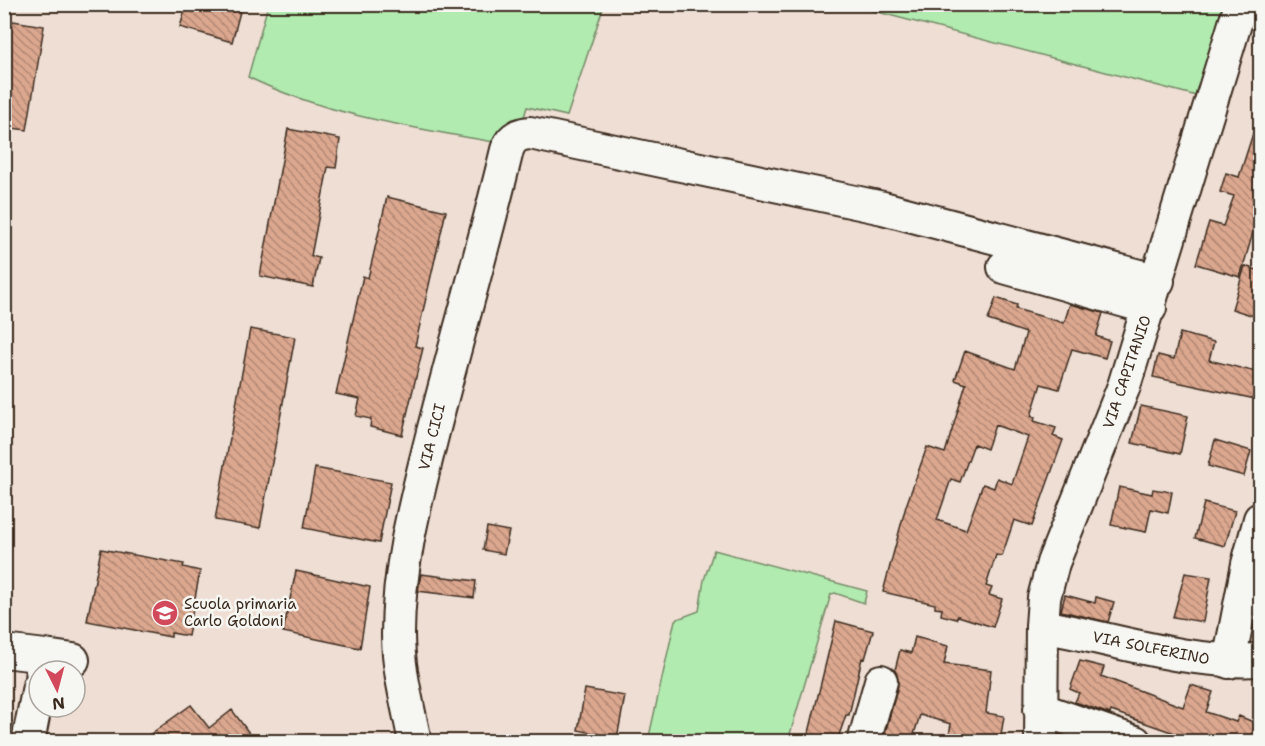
<svg xmlns="http://www.w3.org/2000/svg" width="1265" height="746" viewBox="0 0 1265 746" font-family="'Shantell Sans',sans-serif">
<style>
.park{fill:#b1ebb0;stroke:#768a67;stroke-width:1.5}
.building{fill:url(#building-back-hatch);stroke:#3b2a1e;stroke-width:1.5;fill-rule:evenodd}
.lines{fill:none;stroke-linecap:round;stroke-linejoin:round}
.minor-casing{stroke:#3b2a1e;stroke-width:36}
.minor{stroke:#f6f6f2;stroke-width:32}
.labels{text-anchor:middle;dominant-baseline:central;stroke-width:5;stroke-linejoin:round;paint-order:stroke}
.street-label{font-size:15px;fill:#3b2a1e;stroke:#f6f6f2}
.poi-label{font-size:15px;fill:#3b2a1e;stroke:#f6f6f2;text-anchor:start}
</style>
<defs>
<pattern id="building-back-hatch" width="6" height="6" patternUnits="userSpaceOnUse" patternTransform="scale(1.5)"><rect width="6" height="6" fill="#dba78f"/><path d="M-1 5l2 2M0 0l6 6M5-1l2 2" fill="none" stroke="#b38874"/></pattern>
</defs>
<rect width="100%" height="100%" fill="#eeded4"/>
<filter id="ink" filterUnits="userSpaceOnUse"><feTurbulence type="fractalNoise" baseFrequency=".0167" numOctaves="2"/><feDisplacementMap in="SourceGraphic" scale="12" xChannelSelector="R" yChannelSelector="G"/><feConvolveMatrix kernelMatrix="1 2 1 2 8 2 1 2 1" color-interpolation-filters="sRGB"/></filter>
<g filter="url(#ink)">
<path class="park" d="M268,5H604L567,116L527,107L515,146C425,129 331,118 248,77Z
M851,5H1224L1197,96Z
M714,550L867,591L864,603L835,593L831,594L788,741H648L675,620L699,611L704,580Z"/>
<path class="building" d="M187,4H242L232,42L180,27Z
M7,20L44,26L27,130L4,127Z
M1257,121L1260,122V209L1240,277L1196,264L1209,222L1223,226L1234,196L1220,192L1226,173L1239,177Z
M288,129L340,139L336,168L328,167L311,256L319,258L313,287L260,276Z
M387,197L446,211L415,346L423,348L402,435L370,427L371,419L356,416L360,399L336,394L363,276L368,278Z
M1245,266L1260,271V318L1232,309Z
M996,298L1017,305L1016,309L1064,323L1070,304L1103,313L1096,336L1110,341L1105,358L1072,349L1059,389L1041,384L1031,416L1035,418L1034,421L1056,428L1053,436L1063,440L1032,526L1014,520L1002,556L996,555L986,586L992,588L989,595L1002,599L993,627L958,616L956,619L941,615L942,609L935,608V604L883,592L906,506L927,447L945,453L966,384L955,380L965,351L1015,369L1026,333L988,320ZM995,425L1028,437L1012,484L997,478L994,488L983,484L966,530L937,520L951,479L960,482L974,444L987,449Z
M250,329L295,337L260,528L215,520Z
M1180,333L1214,342L1209,360L1260,373V400L1153,377L1158,355L1174,359Z
M1141,406L1188,416L1180,454L1132,443Z
M1215,440L1251,451L1244,476L1208,466Z
M315,468L391,482L379,543L304,528Z
M1119,487L1152,494L1153,489L1172,492L1168,513L1151,509L1146,532L1111,525Z
M1204,503L1235,511L1225,546L1195,538Z
M487,527L509,531L504,554L483,550Z
M101,549L184,564L183,567L200,571L188,636L171,633V637L87,621Z
M296,571L370,587L360,648L283,632Z
M1185,573L1211,577L1203,622L1173,617Z
M421,574L476,581L474,598L418,591Z
M1065,595L1095,603L1096,597L1114,602L1108,622L1061,611Z
M836,621L873,631L865,659L862,658L849,715H846L837,741H807Z
M915,637L948,646L944,664L991,670L986,713L1004,716L1000,741H948L951,724L920,715L912,741H883L898,686L895,670L900,650L911,653Z
M1080,661L1104,667L1101,676L1183,707L1191,685L1213,692L1206,712L1236,722L1239,716L1260,725V741H1197L1111,711L1110,714L1075,702L1079,693L1070,689Z
M585,689L625,696L617,738L578,730Z
M191,705L209,728L232,710L255,741H141Z"/>
<g class="lines">
<defs>
<path id="minor" d="M1004,267L1150,308
M1042,626C1115,639 1185,664 1260,660
M4,651L45,656L42,671
M45,656L73,660
M1229,662L1248,564L1260,519
M1040,709L1135,742
M28,742L39,686
M415,742C408,706 398,670 398,634C398,567 416,500 432,436C456,341 484,246 507,150C511,138 518,134 530,133L883,208L1158,281
M864,742L881,681
M1041,742L1042,626L1044,598L1053,563L1124,386L1241,4"/>
</defs>
<use href="#minor" class="minor-casing"/>
<use href="#minor" class="minor"/>
</g>
</g>
<defs>
<symbol id="school-disc" viewBox="-11 -11 22 22"><circle r="9.5" fill="#d1495b" stroke="#f6f6f2"/><path d="M0-5L7-2L0 1L-7-2ZM-4 1L0 2.5L4 1V4Q0 6-4 4Z" fill="#fff"/></symbol>
</defs>
<g fill-rule="evenodd">
<use href="#school-disc" x="150" y="598" width="30" height="30"/>
</g>
<g class="labels">
<g class="street-label">
<text transform="translate(1127 372) rotate(-71)">VIA CAPITANIO</text>
<text transform="translate(432 437) rotate(-76)">VIA CICI</text>
<text transform="translate(1151 648) rotate(11)">VIA SOLFERINO</text>
</g>
<g class="poi-label">
<text x="184" y="604">Scuola primaria<tspan x="184" dy="17">Carlo Goldoni</tspan></text>
</g>
</g>
<rect width="1265" height="746" fill="none" stroke="#f6f6f2" stroke-width="24"/>
<rect x="12" y="12" width="1241" height="722" fill="none" stroke="#3b2a1e" stroke-width="2" filter="url(#ink)"/>
<g transform="translate(57 689) rotate(174)"><circle r="28" fill="#f6f6f2" stroke="#aba49d" stroke-width="1.5"/>
<path d="M0-4.5L10 22L0 15L-10 22Z" fill="#d1495b"/>
<text y="-9" font-size="16" font-weight="bold" text-anchor="middle" fill="#3b2a1e">N</text>
</g>
</svg>
